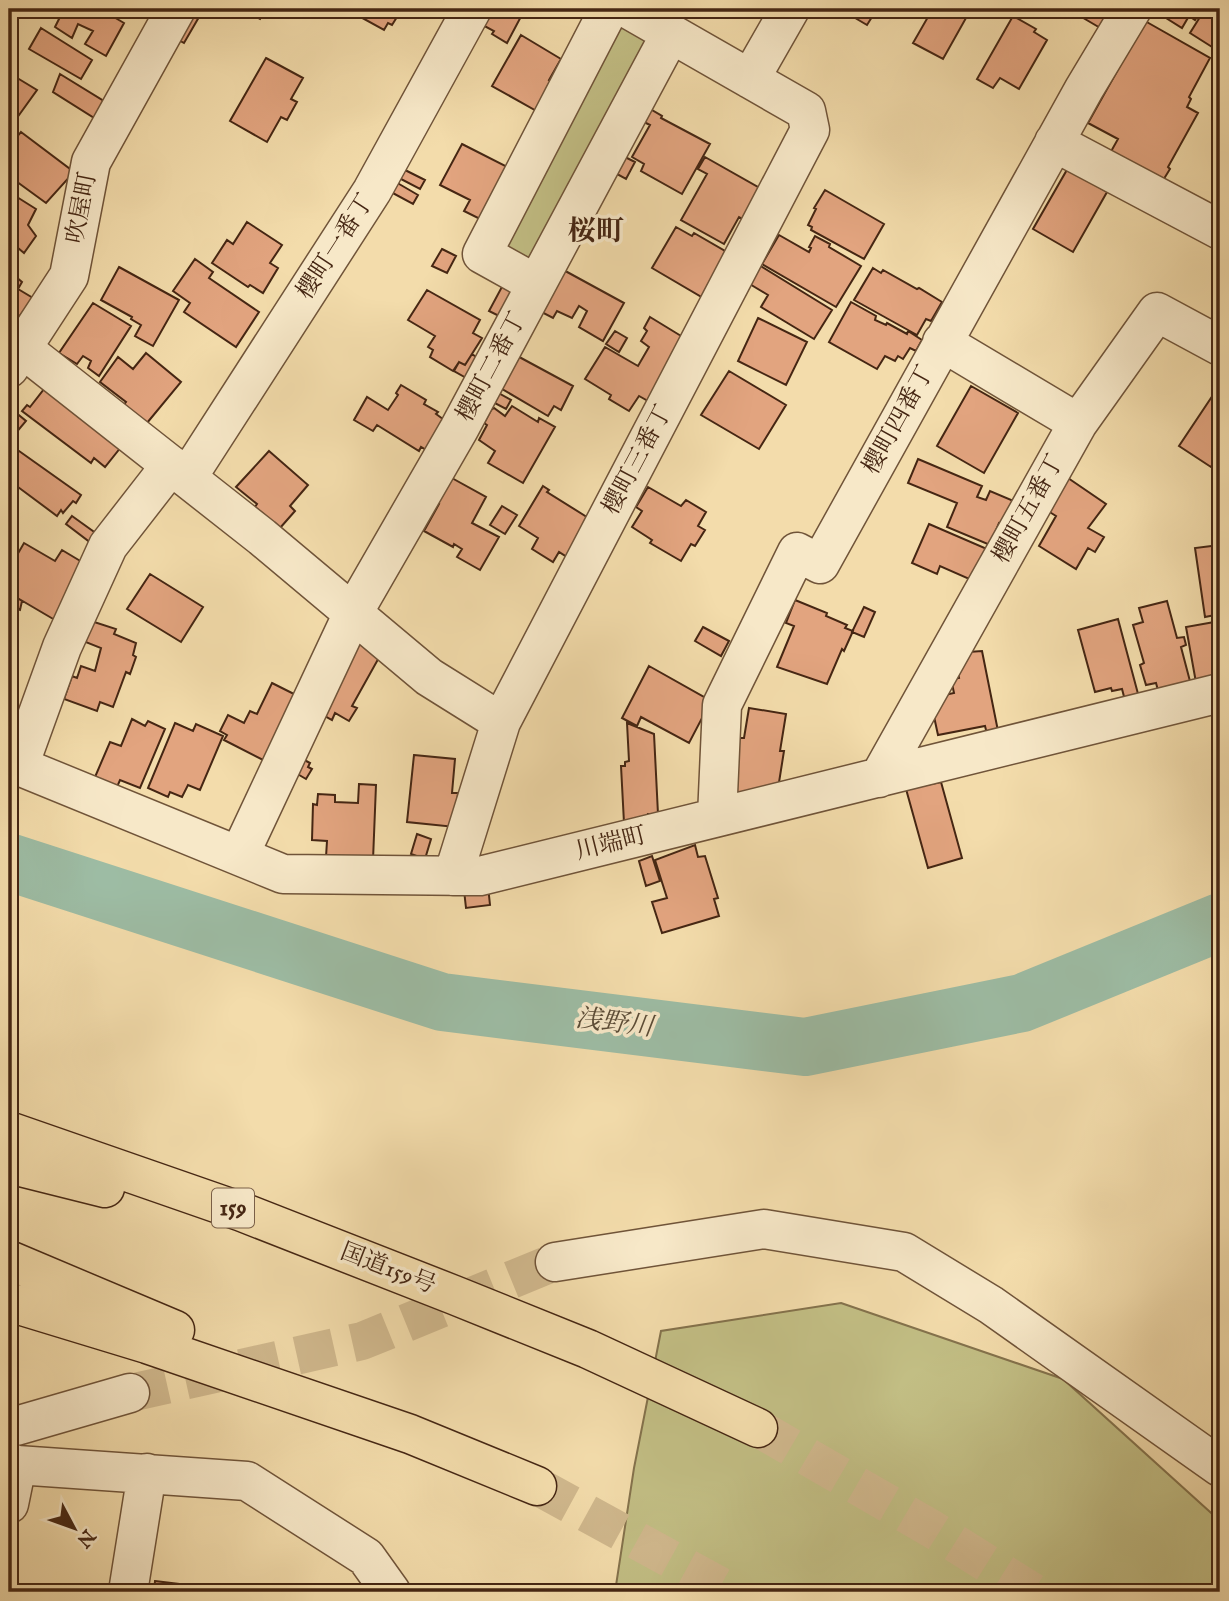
<svg xmlns="http://www.w3.org/2000/svg" width="1229" height="1601" viewBox="0 0 1229 1601" font-family="'IM FELL English','Noto Serif JP',serif">
<style>
.green{fill:#c2be84;stroke:#84724c;stroke-width:2}
.lines{fill:none;stroke-linecap:round;stroke-linejoin:round}
.river{stroke:#9dbca4;stroke-width:58}
.building{fill:#e2a47f;stroke:#452613;stroke-width:2}
.minor-tunnel{stroke:#d0b88d;stroke-width:38;stroke-dasharray:38 19;stroke-linecap:butt}
.highway-tunnel{stroke:#d0b88d;stroke-width:38;stroke-dasharray:38 19;stroke-linecap:butt}
.minor-casing{stroke:#705439;stroke-width:41}
.highway-casing{stroke:#452613;stroke-width:41}
.minor{stroke:#f7e8c8;stroke-width:38}
.highway{stroke:#f3dcab;stroke-width:38}
.labels{text-anchor:middle;dominant-baseline:central;stroke-width:7;stroke-linejoin:round;paint-order:stroke}
.shield{fill:#f7e8c8;stroke:#7a6049;stroke-width:2}
.shield-label{font-size:23px;font-weight:bold;fill:#452613}
.street-label{font-size:24px;fill:#452613;stroke:#f7e8c8}
.water-label{font-size:26px;font-style:italic;fill:#5b4c37;stroke:#f7e8c8}
.quarter-label{font-size:28px;font-weight:bold;fill:#452613;stroke:#f7e8c8}
</style>
<rect width="100%" height="100%" fill="#f3dcab"/>
<filter id="stains"><feTurbulence type="fractalNoise" baseFrequency=".00286" numOctaves="4"/><feColorMatrix values="0 0 0 0 .2 0 0 0 0 .09 0 0 0 0 .02 0 0 0 .5 -.17"/></filter>
<radialGradient id="worn" r=".72"><stop offset=".6" stop-color="#630" stop-opacity="0"/><stop offset="1" stop-color="#630" stop-opacity=".3"/></radialGradient>
<path class="green" d="M617,21L653,35L527,266L502,254Z
M841,1303L1063,1379L1220,1521V1592H615L634,1468L661,1331Z"/>
<g class="lines">
<path class="river" d="M9,862L442,1002L805,1047L1022,1003L1220,922"/>
</g>
<path class="building" d="M64,9H100L124,23L106,56L85,44L93,31L78,24L72,38L55,27Z
M242,9H266L260,19Z
M346,9H402L392,25L388,23L384,30Z
M484,9H525L507,43L492,34L494,31L477,22Z
M840,9H877L867,25Z
M912,9H955L953,12L966,18L943,59L913,43L928,17Z
M1068,9H1114L1102,29Z
M1068,9H1114L1102,29Z
M1160,9H1202L1195,20L1189,16L1182,28L1158,13Z
M1205,9H1220V52L1190,33Z
M190,11L199,17L184,43L175,38Z
M1013,16L1036,29L1034,32L1047,40L1019,89L1000,78L993,88L977,79Z
M1145,21L1210,58L1189,97L1191,99L1187,107L1198,113L1168,167L1170,169L1162,182L1109,155L1118,139L1088,123Z
M41,28L92,60L81,79L29,49Z
M521,35L561,59L549,80L557,84L540,113L492,86Z
M266,58L303,78L291,99L297,102L287,120L281,117L267,142L230,121Z
M9,73L37,90L9,129Z
M60,74L107,103L99,121L53,92Z
M640,103L662,116L661,118L710,144L682,194L641,171L644,164L632,157L650,125L632,116Z
M21,132L74,172L46,203L9,176V147Z
M462,144L513,170L486,222L464,211L470,200L440,185Z
M615,152L635,162L626,179L606,168Z
M705,157L765,191L748,222L739,217L724,244L681,220L707,174L698,169Z
M1068,168L1107,192L1073,252L1033,229Z
M403,169L425,180L420,189L399,178Z
M394,181L418,195L413,204L389,191Z
M825,190L884,224L864,259L811,230L812,227L808,225L816,209L814,208Z
M9,192L36,209L28,225L36,236L24,253L18,248L10,259Z
M247,222L282,245L270,263L278,268L263,293L250,285L248,287L212,263L227,240L233,244Z
M676,227L692,236L694,233L725,251L705,299L652,268Z
M779,235L809,252L811,248L809,247L815,236L830,244L829,247L861,266L836,307L762,264Z
M442,249L456,256L447,273L432,266Z
M195,259L213,272L209,278L259,312L236,347L184,312L190,303L173,291Z
M759,265L832,310L814,339L761,307L768,295L748,283Z
M119,267L179,300L153,346L135,336L141,325L131,319L132,317L101,300Z
M558,267L624,303L603,341L579,327L587,311L579,306L572,318L557,311L553,318L532,307Z
M873,268L881,273L883,270L917,289L919,288L942,302L931,321L926,319L917,335L854,300Z
M9,271L22,282L18,289L33,298L16,321L9,323Z
M504,283L518,290L503,318L489,311Z
M427,290L480,320L473,333L482,338L465,365L459,362L453,371L430,357L433,350L428,347L435,336L408,320Z
M851,302L876,316L875,320L886,325L887,323L907,334L908,331L922,340L916,351L910,348L903,359L898,356L895,361L885,356L877,369L829,342Z
M93,303L131,326L99,376L88,368L91,361L83,356L77,364L59,353Z
M650,317L686,339L648,401L639,396L629,411L609,399L611,395L585,379L605,347L638,366L649,347L641,341L647,331L644,328Z
M758,318L807,342L786,385L738,361Z
M615,331L627,338L619,352L606,344Z
M510,352L573,386L561,410L554,406L548,416L497,386Z
M146,353L181,382L142,429L119,411L126,402L100,382L118,357L133,369Z
M472,354L479,359L468,379L454,371L459,362L465,365Z
M729,371L786,405L759,449L701,415Z
M48,384L125,442L105,467L94,458L91,463L22,411L27,405L30,407Z
M401,385L426,400L424,404L438,412L436,414L447,422L428,451L421,447L419,451L377,425L373,431L354,420L367,397L388,410L398,395L396,393Z
M971,386L1018,413L984,473L937,446Z
M1219,386L1220,456L1211,467L1179,446Z
M493,390L511,400L506,409L489,400Z
M512,406L538,422L539,418L555,427L523,483L488,463L495,451L479,440L487,425L484,423L491,410L494,408L505,416Z
M9,407L26,421L15,434L9,428Z
M12,446L81,495L76,503L73,501L63,513L61,510L57,516L18,487L15,490L9,485V451Z
M269,451L308,485L290,506L295,511L280,528L255,507L257,504L236,487Z
M918,459L982,486L977,497L986,500L990,491L1016,502L1006,526L999,523L990,545L947,527L957,503L908,483Z
M450,477L486,497L472,523L499,537L480,570L457,557L462,549L454,544L453,547L424,531L439,504L435,502Z
M1068,478L1106,504L1088,528L1104,537L1095,552L1088,548L1076,569L1039,546L1056,516L1048,511Z
M543,486L549,490L547,492L590,519L567,557L559,552L553,562L532,549L538,538L519,526Z
M648,487L681,506L686,500L706,512L698,526L705,530L695,546L691,544L681,561L650,543L652,540L632,527L642,511L636,507Z
M502,506L517,515L505,534L490,525Z
M72,516L97,534L91,543L66,524Z
M929,524L987,549L976,582L940,566L937,574L912,563Z
M24,543L55,561L62,550L92,568L60,623L9,593V569Z
M1220,545V614L1205,617L1195,548Z
M150,574L203,607L181,642L127,609Z
M9,593L22,601L20,610L9,606Z
M795,600L827,613L826,616L847,625L845,628L853,631L844,651L842,649L827,684L777,667L794,626L786,623Z
M1167,601L1177,638L1184,637L1186,645L1181,647L1191,685L1159,694L1156,683L1146,685L1140,665L1144,663L1133,625L1143,622L1139,608Z
M864,607L875,612L864,637L852,632Z
M1118,619L1141,705L1127,708L1122,689L1112,691L1111,688L1095,692L1078,630Z
M88,620L116,629L114,634L136,643L133,655L136,657L130,674L126,672L113,707L100,702L97,711L64,699L72,676L77,678L81,666L95,671L101,648L83,641Z
M1220,621V684L1197,688L1186,627Z
M703,627L729,641L721,656L695,641Z
M353,628L381,654L352,706L357,708L349,721L335,713L332,720L316,711Z
M982,651L999,736L988,738L985,726L938,735L930,698L954,693L951,679L959,678L954,653Z
M649,666L711,701L689,743L641,717L637,726L622,718Z
M272,683L300,697L271,764L224,740L227,735L220,731L228,715L244,723L250,711L257,714Z
M749,708L786,714L780,751H784L777,795L723,800L734,738H744Z
M132,719L145,726L148,721L165,729L140,788L120,780L117,787L95,777L110,742L121,746Z
M175,723L193,731L196,724L223,736L200,790L188,785L182,797L170,792L168,797L148,788Z
M627,723L654,734L658,814H648V821L624,823L621,766H625V762L629,761Z
M414,755L455,759L452,793H458L455,827L407,822Z
M297,756L310,763L308,767L312,769L306,779L289,769Z
M941,782L962,858L928,868L906,789Z
M359,784L376,785L373,860L326,857L327,841L312,840L313,804L317,805L318,794L335,795V802L358,803Z
M417,834L431,839L425,859L411,854Z
M695,845L698,857L705,856L718,898L714,899L719,916L662,933L652,902L667,898L655,860Z
M652,856L660,881L646,886L639,861Z
M488,886L490,905L466,908L464,890Z
M155,1581L195,1586V1592H154Z"/>
<g class="lines">
<path class="minor-tunnel" d="M130,1393L362,1341L555,1262"/>
<path class="highway-tunnel" d="M758,1428L932,1529L1033,1592
M537,1486L731,1592"/>
<defs>
<path id="minor" d="M750,79L790,9
M1054,142L1220,230
M536,284L482,254L609,9
M9,338L262,537L429,677L501,722
M942,342L1078,423
M9,368L69,276L91,162L176,9
M187,478L372,191L472,9
M9,762L283,874L480,876L1220,693
M19,766L62,647L108,546L171,465
M879,778L1078,423L1157,312L1220,346
M717,817L722,705L797,552L820,564L1084,89L1132,9
M239,856L353,613L459,429L671,33
M453,876L501,722L810,130L806,111L628,9
M555,1262L764,1229L904,1252L991,1305L1220,1467
M9,1424L16,1426L130,1393
M9,1462L17,1465L247,1481L366,1557L391,1592
M9,1504L17,1465
M128,1592L147,1473"/>
<path id="highway" d="M9,1131L242,1212L454,1295L588,1349L758,1428
M9,1164L105,1188
M9,1260L175,1330
M9,1302L147,1344L410,1434L537,1486"/>
</defs>
<use href="#minor" class="minor-casing"/>
<use href="#highway" class="highway-casing"/>
<use href="#minor" class="minor"/>
<use href="#highway" class="highway"/>
</g>
<g class="labels">
<rect class="shield" x="212" y="1188.5" width="42" height="39" rx="5"/>
<g class="shield-label">
<text x="233" y="1208">159</text>
</g>
<g class="street-label">
<text transform="translate(82 208) rotate(-79)">吹屋町</text>
<text transform="translate(336 247) rotate(-57)">櫻町一番丁</text>
<text transform="translate(492 367) rotate(-62)">櫻町二番丁</text>
<text transform="translate(899 420) rotate(-61)">櫻町四番丁</text>
<text transform="translate(638 460) rotate(-62)">櫻町三番丁</text>
<text transform="translate(1029 509) rotate(-61)">櫻町五番丁</text>
<text transform="translate(611 844) rotate(-14)">川端町</text>
<text transform="translate(388 1269) rotate(21)">国道159号</text>
</g>
<g class="water-label">
<text transform="translate(614 1023) rotate(7)">浅野川</text>
</g>
<g class="quarter-label">
<text x="596" y="232">桜町</text>
</g>
</g>
<rect width="1229" height="1601" fill="none" stroke="#f3dcab" stroke-width="35"/>
<rect x="10" y="10" width="1208" height="1580" fill="none" stroke="#452613" stroke-width="3.5"/>
<rect x="18" y="18" width="1194" height="1566" fill="none" stroke="#452613" stroke-width="2"/>
<g transform="translate(74 1528) rotate(131)" stroke="#f7e8c8" stroke-width="5" paint-order="stroke">
<path d="M0-5L12 26L0 18L-12 26Z" fill="#452613"/>
<text y="-10" font-size="19" font-weight="bold" text-anchor="middle" fill="#452613">N</text>
</g>
<rect width="100%" height="100%" filter="url(#stains)"/>
<rect width="100%" height="100%" fill="url(#worn)"/>
</svg>
